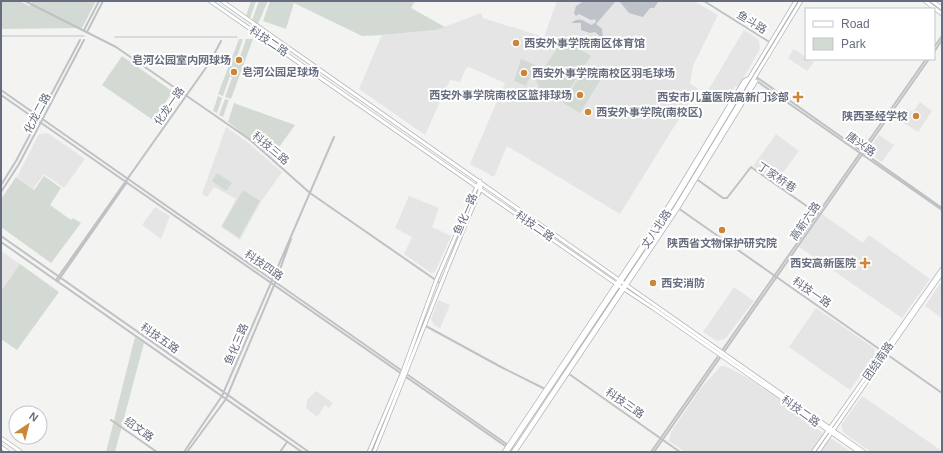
<svg xmlns="http://www.w3.org/2000/svg" width="943" height="453" viewBox="0 0 943 453" font-family="Arial,'Noto Sans SC',sans-serif">
<style>
.built{fill:#e4e5e4}
.green{fill:#d3dad3}
.water{fill:#bec2c9}
.lines{fill:none;stroke-linecap:round;stroke-linejoin:round}
.stream{stroke:#bec2c9;stroke-width:1}
.major-casing{stroke:#b3b5b9;stroke-width:4.5}
.minor{stroke:#c0c1c5;stroke-width:2}
.major{stroke:#fff;stroke-width:3}
.poi-dot{fill:#cd8637;stroke:#fff;stroke-width:1.5}
.labels{text-anchor:middle;dominant-baseline:central;stroke-width:4;stroke-linejoin:round;paint-order:stroke}
.street-label{font-size:11px;fill:#676d7e;stroke:#fff}
.poi-label{font-size:11px;font-weight:bold;fill:#676d7e;stroke:#fff;text-anchor:start}
</style>
<rect width="100%" height="100%" fill="#f3f4f1"/>
<path class="built" d="M557,1H694L718,15L693,66L690,84L698,88L620,214L507,146L494,177L470,164L505,83L469,67L466,68L460,82L450,80L425,135L359,89L382,35L436,30L481,13L483,18L544,37Z
M744,30L759,40L760,49L738,88L735,86L726,103L707,92Z
M794,49L806,57V59L814,62L807,71L788,58Z
M920,102L932,111L918,132L899,120L907,109L913,112Z
M226,127L246,141L282,172L260,203L240,240L221,227L236,199L214,187L207,197L202,194Z
M48,133L85,159L64,188L44,174L33,189L17,177L39,134Z
M776,134L799,151L776,182L753,166Z
M879,135L894,145L882,162L871,155L869,149Z
M409,196L439,208L432,227L451,236L435,272L431,273L404,254L412,237L395,228Z
M155,207L170,216L161,239L142,225Z
M822,214L863,243L869,235L930,279L902,318L799,247Z
M1,251L20,264L1,291Z
M942,281V318L925,306Z
M734,287L754,301L725,339L717,341L703,332Z
M438,300L450,305L440,328L435,326L431,319Z
M816,308L874,348L876,354L850,390L789,347Z
M721,366H725L750,379L796,412L810,424L851,452H685L669,441L671,432L701,388Z
M316,391L333,403L329,408L325,405L317,417L306,408L307,400Z
M862,396L942,451V452H871L844,433L842,429V424Z"/>
<path class="green" d="M1,1H19L30,6L33,1H96L82,28L1,29Z
M251,1H256L249,21L245,19Z
M259,1H268L257,26L251,23Z
M270,1H415L411,8L445,27L436,30L382,35L362,36L294,3L286,29L263,21Z
M239,39H243L236,60L241,54L246,39H253L231,99L225,97L232,78L230,76L223,96L218,94Z
M563,39L591,56L561,102L540,90L536,80Z
M122,56L172,91V93L153,120L102,85Z
M521,59L535,65L526,86L514,81Z
M585,68L601,79L580,113L563,103Z
M218,96L222,98L217,113L213,111Z
M225,99L229,100L223,117L219,115Z
M234,103L295,125L272,157L228,122Z
M217,173L232,183L226,191L212,181Z
M44,176L61,188L50,205L71,220L73,218L81,223L51,263L1,227V199L16,177L34,190Z
M243,190L260,201L239,238L222,226Z
M20,264L59,292L17,350L1,339V291Z
M135,337L144,343L115,452H106Z
M628,402L639,409L635,415L624,407Z"/>
<path class="water" d="M584,1H658V2L654,8H650L643,17L629,13L620,2H615L596,24L602,29L603,39L595,32L590,33L581,30V23H571C581,16 582,21 592,25L596,22L595,19L591,20L579,14L576,16L574,13L576,6Z"/>
<g class="lines">
<path class="stream" d="M1,36H84
M115,37H237"/>
<defs>
<path id="major" d="M210,1L615,283L653,308L859,452
M222,1L864,452
M925,1L942,14
M932,1L942,8
M1,438L21,452
M1,447L8,452
M369,452L402,374L436,281L478,184
M374,452C410,364 443,275 481,188L480,181
M504,452L671,202L744,81L749,78
M507,452L673,204L796,1
M513,452L676,207L801,1
M515,452L678,208L756,81
M813,452L942,269
M818,452L942,273"/>
</defs>
<use href="#major" class="major-casing"/>
<path class="minor" d="M25,1L116,47L249,139L310,193L440,283
M704,1L771,43
M84,30L99,1
M87,32L103,1
M934,47L942,36
M934,52L942,40
M752,74L942,208
M751,77L942,210
M1,90L518,452
M1,95L514,452
M695,178L723,198H727L751,167L818,214
M1,185L16,161L80,40
M1,192L19,164L84,40
M678,208L942,393
M1,236L309,452
M1,242L302,452
M56,280L210,62L221,41
M58,281L127,182
M424,325L501,367L545,389
M562,369L680,452
M111,420L157,452
M184,452L222,396L334,137
M187,452L226,399L275,283L291,239
M280,452L287,442
M651,452L926,59
M654,452L929,59"/>
<use href="#major" class="major"/>
</g>
<g class="poi-dot">
<circle cx="516" cy="43" r="4"/>
<circle cx="239" cy="60" r="4"/>
<circle cx="234" cy="72" r="4"/>
<circle cx="524" cy="73" r="4"/>
<circle cx="580" cy="95" r="4"/>
<path d="M796 91h4v4h4v4h-4v4h-4v-4h-4v-4h4z"/>
<circle cx="588" cy="112" r="4"/>
<circle cx="916" cy="116" r="4"/>
<circle cx="722" cy="230" r="4"/>
<path d="M863 257h4v4h4v4h-4v4h-4v-4h-4v-4h4z"/>
<circle cx="653" cy="283" r="4"/>
</g>
<g class="labels">
<g class="street-label">
<text transform="translate(752 22) rotate(32)">鱼斗路</text>
<text transform="translate(269 41) rotate(34)">科技二路</text>
<text transform="translate(169 106) rotate(-55)">化龙一路</text>
<text transform="translate(37 113) rotate(-62)">化龙二路</text>
<text transform="translate(861 144) rotate(35)">唐兴路</text>
<text transform="translate(271 148) rotate(40)">科技三路</text>
<text transform="translate(777 177) rotate(34)">丁家桥巷</text>
<text transform="translate(465 214) rotate(-67)">鱼化一路</text>
<text transform="translate(805 221) rotate(-55)">高新六路</text>
<text transform="translate(535 226) rotate(35)">科技二路</text>
<text transform="translate(656 229) rotate(-56)">丈八北路</text>
<text transform="translate(264 265) rotate(35)">科技四路</text>
<text transform="translate(812 292) rotate(35)">科技一路</text>
<text transform="translate(160 338) rotate(35)">科技五路</text>
<text transform="translate(236 344) rotate(-67)">鱼化三路</text>
<text transform="translate(878 361) rotate(-55)">团结南路</text>
<text transform="translate(625 403) rotate(35)">科技三路</text>
<text transform="translate(801 411) rotate(36)">科技二路</text>
<text transform="translate(139 429) rotate(35)">绍文路</text>
</g>
<g class="poi-label">
<text x="524" y="43">西安外事学院南区体育馆</text>
<text x="231" y="60" text-anchor="end">皂河公园室内网球场</text>
<text x="242" y="72">皂河公园足球场</text>
<text x="532" y="73">西安外事学院南校区羽毛球场</text>
<text x="572" y="95" text-anchor="end">西安外事学院南校区篮排球场</text>
<text x="789" y="97" text-anchor="end">西安市儿童医院高新门诊部</text>
<text x="596" y="112">西安外事学院(南校区)</text>
<text x="908" y="116" text-anchor="end">陕西圣经学校</text>
<text x="722" y="243" text-anchor="middle">陕西省文物保护研究院</text>
<text x="856" y="263" text-anchor="end">西安高新医院</text>
<text x="661" y="283">西安消防</text>
</g>
</g>
<rect width="943" height="453" fill="none" stroke="#676d7e" stroke-width="4"/>
<rect x="805" y="8" width="130" height="52" fill="#ffffff" stroke="#c2c5cb"/>
<rect x="813" y="21" width="20" height="6" fill="#ffffff" stroke="#c2c5cb"/>
<text x="841" y="28" font-size="12" fill="#676d7e">Road</text>
<rect x="813" y="38" width="20" height="12" fill="#d3dad3" stroke="#c2c5cb"/>
<text x="841" y="48" font-size="12" fill="#676d7e">Park</text>
<g transform="translate(28 425) rotate(35)"><circle r="19" fill="#ffffff" stroke="#c2c5cb"/>
<path d="M0-3L7 15L0 10L-7 15Z" fill="#cd8637"/>
<text y="-6" font-size="11" font-weight="bold" text-anchor="middle" fill="#676d7e">N</text>
</g>
</svg>
